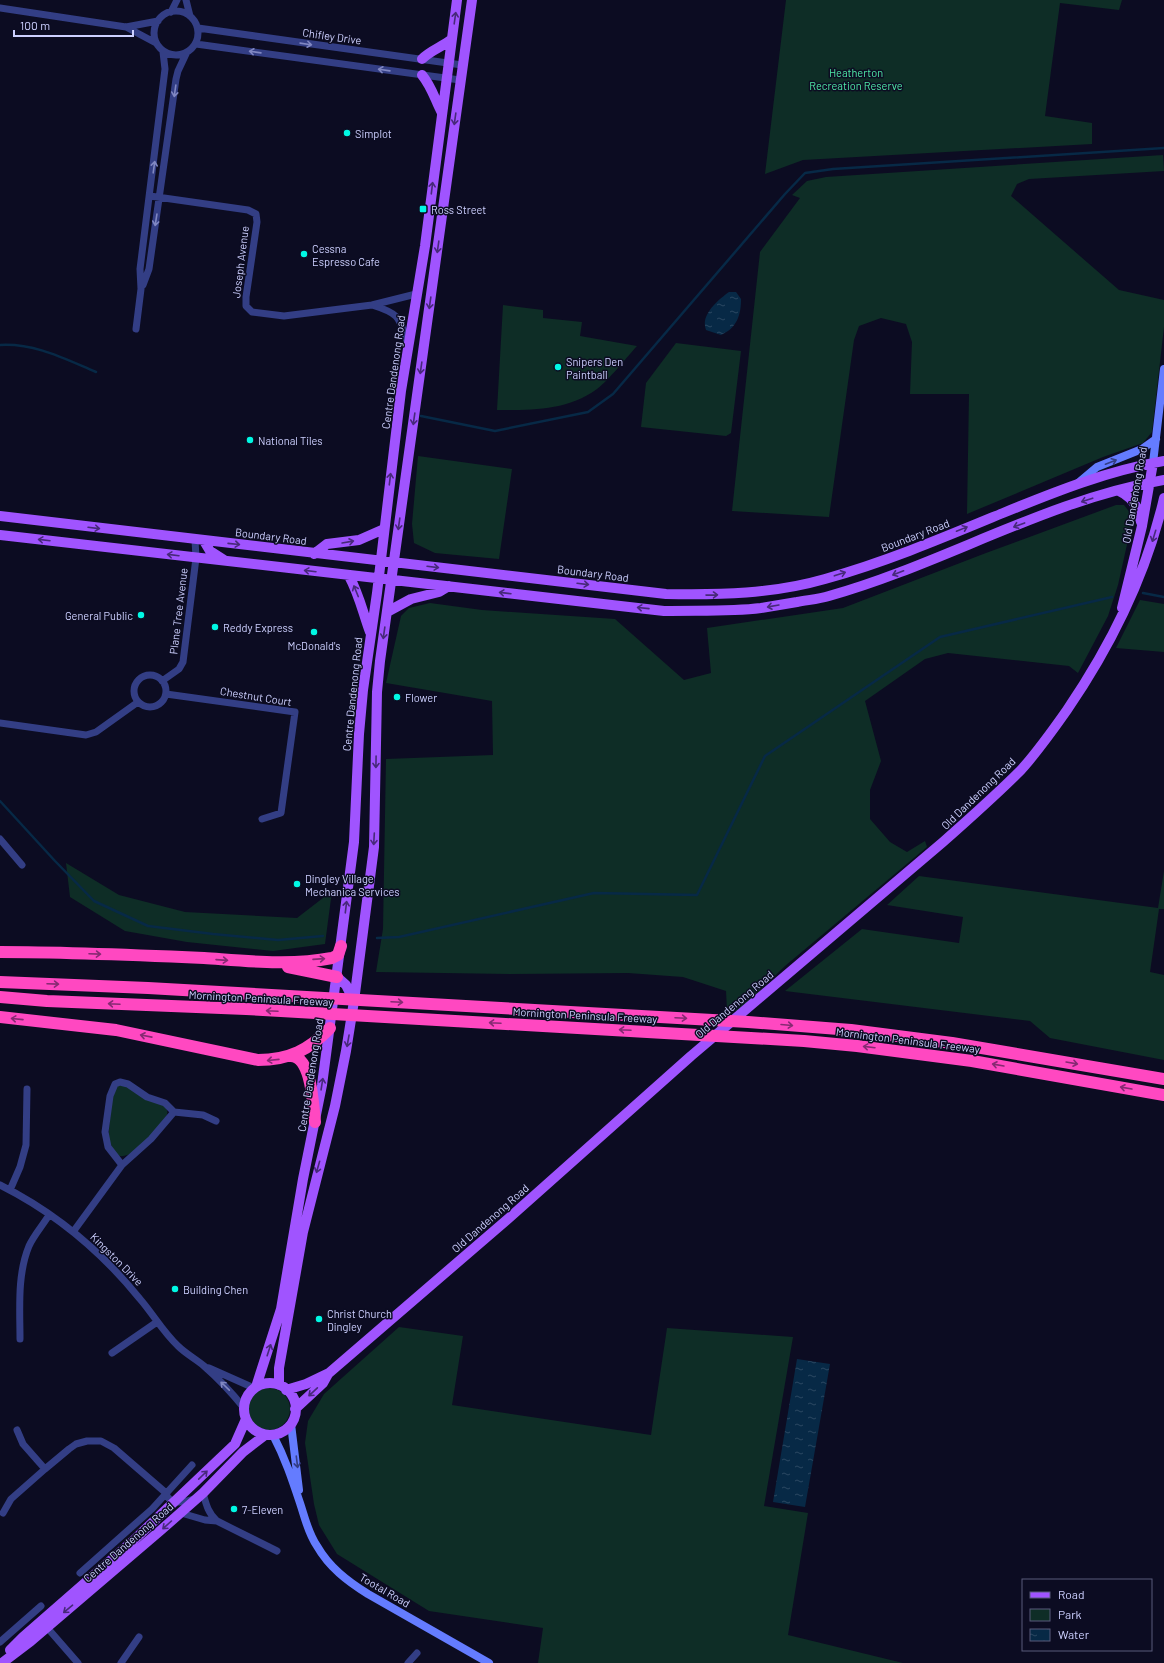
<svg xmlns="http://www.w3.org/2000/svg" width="1164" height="1663" viewBox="0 0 1164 1663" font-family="Barlow,sans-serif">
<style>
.green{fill:#0e2d26}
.water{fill:url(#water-ripples)}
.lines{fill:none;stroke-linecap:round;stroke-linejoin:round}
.stream{stroke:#072946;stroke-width:2.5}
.minor{stroke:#333e85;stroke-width:7}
.secondary{stroke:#647cff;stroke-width:8}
.primary{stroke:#a054ff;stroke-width:10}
.motorway{stroke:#ff48c1;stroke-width:12}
.oneway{stroke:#47297a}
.oneway2{stroke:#8087c2}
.oneway3{stroke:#343e85}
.oneway4{stroke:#862a72}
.poi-dot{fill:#00f8e4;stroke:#0c0c22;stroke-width:1.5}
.labels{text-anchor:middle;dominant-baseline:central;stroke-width:3;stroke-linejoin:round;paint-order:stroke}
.street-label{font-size:11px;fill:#cdd0ff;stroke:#0c0c22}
.park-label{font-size:11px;fill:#4fe9a7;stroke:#0c0c22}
.poi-label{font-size:11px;fill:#cdd0ff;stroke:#0c0c22;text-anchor:start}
</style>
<defs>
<pattern id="water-ripples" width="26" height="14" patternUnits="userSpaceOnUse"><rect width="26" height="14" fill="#072946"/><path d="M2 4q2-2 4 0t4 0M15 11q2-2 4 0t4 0" fill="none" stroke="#2a4762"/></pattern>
</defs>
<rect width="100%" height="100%" fill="#0c0c22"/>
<path class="green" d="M786,0H1122L1119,10L1060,3L1045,116L1092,123V144L803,160L765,174Z
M1163,155L1164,171L1029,179L1017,184L1011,196L1119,290L1164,300V327L1152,432L1143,443L1103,457L967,514L969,394H910L912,342L906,324L881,318L859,326L854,340L829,517L732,511L760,252L800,198L792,195L807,181L826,177Z
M503,305L543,310V318L582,322L580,336L637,346C626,358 609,380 597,389C567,411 532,410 497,410Z
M676,343L741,351L731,433L726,436L641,427L646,383Z
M418,456L512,469L499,559L435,553L414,543L412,524Z
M1116,505H1124L1131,514L1132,522L1118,585L1108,616L1078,673L1069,666L948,653L925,659L865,701L881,761L870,790V819L890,842L907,852L925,841L927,847L785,966L739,1011L727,1010L726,991L683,977L628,973L511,974L376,972L383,929L386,759L493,755L492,701L386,683L401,616L409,608L430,603L482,610L615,619L684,680L711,673L707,628L843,608L986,553Z
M1140,600L1164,604V652L1116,648Z
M66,863L119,895L185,912L297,918L332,891L325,944L273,951L187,942L125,931L70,897Z
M1164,871V909H1159L1150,972L1164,975V1060L1050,1038L1030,1021L785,991L862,929L959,943L963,917L887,905L919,876L1158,908Z
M124,1085L162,1104C166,1108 168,1109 167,1115C158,1127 134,1163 116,1155L108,1139L112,1098L117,1086Z
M399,1327L463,1336L452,1405L651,1435L667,1328L793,1337L764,1506L808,1513L788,1635L903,1663H538L543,1628L429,1611L337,1554L319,1525L314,1504L305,1443L308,1421L324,1394Z
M248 1409a21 21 0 1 1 42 0a21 21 0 1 1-42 0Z"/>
<path class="water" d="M729,292H736L741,299C741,315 737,328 721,335L706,330C700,315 718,300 729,292Z
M797,1359L830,1364L805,1507L773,1502Z"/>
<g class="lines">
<path class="stream" d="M0,345C35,343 65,359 96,372
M421,416L495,431L588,412L613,394L785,194L805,173L833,169L1164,148
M1143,593L1164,597
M0,801L55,861L94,901L148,926L213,934L278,940L323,936
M377,938L399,937L594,893L697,895L765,756L940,637L1112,597"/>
<path class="minor" d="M186,0L190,16
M0,8L126,27L158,21
M154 33a22 22 0 1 1 44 0a22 22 0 1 1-44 0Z
M171,12L177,0
M126,27L156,43
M198,28L462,65
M196,44L460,80
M150,196L248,210L256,214L257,222L246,297V306L252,312L284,316L372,305L416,294
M143,285L149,269L176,79L178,71L186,54
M372,305C401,314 399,318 408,344
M136,329L141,289L140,269L165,69L163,52
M134 691a16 16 0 1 1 32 0a16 16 0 1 1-32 0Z
M162,681L179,669L183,662L196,558L195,540
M166,694L295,712L281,813L262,819
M0,723L86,735L96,732L138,702
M0,839L22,865
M174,1112L203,1115L216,1121
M0,1185C54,1212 102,1252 140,1299C153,1314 163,1332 178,1346C186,1354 196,1359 204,1366C219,1379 232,1393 244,1408
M10,1190L20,1167L26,1145L27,1089
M73,1232L122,1165L151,1139L174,1112L165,1103L147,1097L128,1084L120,1082L115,1084L110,1096L105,1132L108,1147L122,1165
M20,1339C20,1309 17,1275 29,1246C34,1235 43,1225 49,1215
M112,1353L157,1322
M209,1368L254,1388
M17,1430L23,1444L45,1469
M203,1493C206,1504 208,1513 217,1521L277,1551
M3,1513L11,1499L45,1469L69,1449L76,1444L87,1441H101L114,1448L166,1493C169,1506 185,1502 194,1499
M181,1513L205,1520L217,1521
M80,1573L152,1509L192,1465
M44,1624L78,1663
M0,1642L41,1606
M121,1663L139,1637
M408,1663L417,1653"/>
<path class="secondary" d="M1153,463L1164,369
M1078,483L1097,467L1142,449L1156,439
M291,1424L299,1490
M273,1435C285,1458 292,1479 300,1503C305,1518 308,1533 317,1546C329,1567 347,1581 368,1594L489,1663"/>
<path class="primary" d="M422,59C431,50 442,47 452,39
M422,75C432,87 435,100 442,113
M1119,491C1132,497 1139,508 1141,522
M0,516L666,594C720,595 773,594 825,579C886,562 945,537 1003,513C1057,491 1107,471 1164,461
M0,535L664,611C696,610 729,612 761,608C773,606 785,604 797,602C807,600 819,599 829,596C943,564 1047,500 1164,480
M204,541L210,551L224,560
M314,554L327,544L359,540L384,529
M349,576C359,594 363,613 370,632
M1122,608L1142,526L1153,463
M387,612L411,599L439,592L449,586
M337,977L346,985L354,1001
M244 1409a26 26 0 1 1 52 0a26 26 0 1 1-52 0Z
M279,1385V1368L303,1232L335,1106L346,1051L354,1001L374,847L377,692L380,661L472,0
M256,1387L281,1309L303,1179L322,1085L354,842L359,734L363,690L377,593L401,391L425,246L457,0
M286,1390L306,1384L329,1373L509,1218L691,1056L943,842C969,819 996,795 1021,770C1038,751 1053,730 1067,710C1112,644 1146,576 1164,498
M295,1409L323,1383L328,1374
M10,1650L23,1637L134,1540L235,1444L246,1419
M2,1663L31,1641L161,1530L203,1493L243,1452L265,1435"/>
<path class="motorway" d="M0,952C68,952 136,955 204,958C247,961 290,966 332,958L338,955L341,946
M288,967L337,977
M0,982L148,988L748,1022L851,1030L952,1043L1164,1079
M0,997L47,1001L246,1009L804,1041L857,1046L972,1061L1164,1095
M0,1017L116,1030L258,1060C289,1060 309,1050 330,1028
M290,1056C312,1055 313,1106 315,1122"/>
</g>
<defs><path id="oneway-shaft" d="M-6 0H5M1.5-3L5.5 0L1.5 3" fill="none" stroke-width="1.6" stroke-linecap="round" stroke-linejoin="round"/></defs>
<g class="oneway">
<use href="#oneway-shaft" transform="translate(455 18) rotate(-82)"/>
<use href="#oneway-shaft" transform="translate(455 119) rotate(98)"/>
<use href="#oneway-shaft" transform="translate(432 188) rotate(-83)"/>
<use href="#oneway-shaft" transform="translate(438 247) rotate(98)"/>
<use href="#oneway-shaft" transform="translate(430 303) rotate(98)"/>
<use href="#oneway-shaft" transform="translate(421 368) rotate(98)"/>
<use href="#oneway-shaft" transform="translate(414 419) rotate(98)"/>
<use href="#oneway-shaft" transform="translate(390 479) rotate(-83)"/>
<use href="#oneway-shaft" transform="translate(1087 500) rotate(162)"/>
<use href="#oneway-shaft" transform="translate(399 524) rotate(98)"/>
<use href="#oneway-shaft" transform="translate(1019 525) rotate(160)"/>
<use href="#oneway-shaft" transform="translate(94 528) rotate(7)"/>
<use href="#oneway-shaft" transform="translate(962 529) rotate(-22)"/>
<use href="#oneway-shaft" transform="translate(1154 536) rotate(107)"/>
<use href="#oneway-shaft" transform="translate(44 540) rotate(-173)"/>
<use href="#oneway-shaft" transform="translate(348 542) rotate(-10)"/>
<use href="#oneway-shaft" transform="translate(234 544) rotate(6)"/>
<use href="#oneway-shaft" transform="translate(173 555) rotate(-173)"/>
<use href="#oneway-shaft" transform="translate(433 567) rotate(7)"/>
<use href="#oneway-shaft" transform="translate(310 571) rotate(-173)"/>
<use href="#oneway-shaft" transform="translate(898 573) rotate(159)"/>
<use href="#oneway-shaft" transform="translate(840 574) rotate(-18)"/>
<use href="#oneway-shaft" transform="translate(583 584) rotate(7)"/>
<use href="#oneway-shaft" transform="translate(356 591) rotate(-112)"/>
<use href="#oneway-shaft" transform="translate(505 593) rotate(-173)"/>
<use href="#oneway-shaft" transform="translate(712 595) rotate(-1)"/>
<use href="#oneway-shaft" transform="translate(773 606) rotate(170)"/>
<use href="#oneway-shaft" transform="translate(643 608) rotate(-174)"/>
<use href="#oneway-shaft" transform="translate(384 633) rotate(98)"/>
<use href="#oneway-shaft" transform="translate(376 762) rotate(91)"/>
<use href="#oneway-shaft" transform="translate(374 839) rotate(93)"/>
<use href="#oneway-shaft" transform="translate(346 907) rotate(-83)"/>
<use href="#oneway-shaft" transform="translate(348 1041) rotate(100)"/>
<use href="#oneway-shaft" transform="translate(322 1084) rotate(-81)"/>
<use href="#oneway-shaft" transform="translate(318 1167) rotate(106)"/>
<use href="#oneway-shaft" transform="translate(269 1350) rotate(-72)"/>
<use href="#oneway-shaft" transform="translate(313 1392) rotate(137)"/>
<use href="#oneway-shaft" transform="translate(203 1475) rotate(-44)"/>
<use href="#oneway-shaft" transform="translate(167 1525) rotate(138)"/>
<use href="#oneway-shaft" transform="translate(68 1609) rotate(140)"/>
</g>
<g class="oneway2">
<use href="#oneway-shaft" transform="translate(306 44) rotate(8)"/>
<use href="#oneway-shaft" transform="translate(255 52) rotate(-172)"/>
<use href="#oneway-shaft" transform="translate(384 70) rotate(-172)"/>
<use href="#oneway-shaft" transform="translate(175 91) rotate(98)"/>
<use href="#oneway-shaft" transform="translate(154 167) rotate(-82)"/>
<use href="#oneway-shaft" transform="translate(156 220) rotate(99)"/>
<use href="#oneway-shaft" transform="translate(225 1386) rotate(-136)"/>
</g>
<g class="oneway3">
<use href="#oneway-shaft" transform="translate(1111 462) rotate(-21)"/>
<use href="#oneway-shaft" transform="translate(297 1462) rotate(83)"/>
</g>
<g class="oneway4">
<use href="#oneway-shaft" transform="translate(95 954) rotate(2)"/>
<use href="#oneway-shaft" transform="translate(319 959) rotate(-4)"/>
<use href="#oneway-shaft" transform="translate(222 960) rotate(4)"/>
<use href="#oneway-shaft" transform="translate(53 984) rotate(2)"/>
<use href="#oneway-shaft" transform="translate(397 1002) rotate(3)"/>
<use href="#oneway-shaft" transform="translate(114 1004) rotate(-177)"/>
<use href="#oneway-shaft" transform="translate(272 1011) rotate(-177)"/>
<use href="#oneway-shaft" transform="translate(681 1018) rotate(3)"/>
<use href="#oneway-shaft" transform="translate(17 1019) rotate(-174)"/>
<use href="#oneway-shaft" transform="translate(495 1023) rotate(-177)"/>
<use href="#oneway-shaft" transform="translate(787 1025) rotate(5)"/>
<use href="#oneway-shaft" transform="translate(625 1030) rotate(-177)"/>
<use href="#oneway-shaft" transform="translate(146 1036) rotate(-169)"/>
<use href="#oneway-shaft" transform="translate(869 1047) rotate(-173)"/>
<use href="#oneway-shaft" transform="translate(273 1060) rotate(174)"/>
<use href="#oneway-shaft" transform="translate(1072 1063) rotate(10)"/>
<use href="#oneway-shaft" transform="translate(998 1065) rotate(-170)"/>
<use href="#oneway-shaft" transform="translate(1126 1088) rotate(-170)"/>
</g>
<g class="poi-dot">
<circle cx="347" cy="133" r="4"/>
<rect x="419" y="205" width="8" height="8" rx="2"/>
<circle cx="304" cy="254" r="4"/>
<circle cx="558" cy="367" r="4"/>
<circle cx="250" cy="440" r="4"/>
<circle cx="141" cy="615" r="4"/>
<circle cx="215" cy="627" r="4"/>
<circle cx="314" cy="632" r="4"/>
<circle cx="397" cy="697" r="4"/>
<circle cx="297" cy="884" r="4"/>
<circle cx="175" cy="1289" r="4"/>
<circle cx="319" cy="1319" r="4"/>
<circle cx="234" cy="1509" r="4"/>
</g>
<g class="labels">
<g class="street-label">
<text transform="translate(332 36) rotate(8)">Chifley Drive</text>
<text transform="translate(240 262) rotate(-83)">Joseph Avenue</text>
<text transform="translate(393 372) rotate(-82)">Centre Dandenong Road</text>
<text transform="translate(1134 495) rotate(-80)">Old Dandenong Road</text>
<text transform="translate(915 535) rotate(-21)">Boundary Road</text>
<text transform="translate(271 536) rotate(7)">Boundary Road</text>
<text transform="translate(593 573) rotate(7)">Boundary Road</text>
<text transform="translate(178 611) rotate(-83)">Plane Tree Avenue</text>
<text transform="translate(352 694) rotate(-84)">Centre Dandenong Road</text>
<text transform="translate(256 696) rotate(9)">Chestnut Court</text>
<text transform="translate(978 793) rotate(-44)">Old Dandenong Road</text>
<text transform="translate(261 998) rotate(3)">Mornington Peninsula Freeway</text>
<text transform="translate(734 1004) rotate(-40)">Old Dandenong Road</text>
<text transform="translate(585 1015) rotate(3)">Mornington Peninsula Freeway</text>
<text transform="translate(908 1040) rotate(7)">Mornington Peninsula Freeway</text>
<text transform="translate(310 1075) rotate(-81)">Centre Dandenong Road</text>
<text transform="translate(490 1218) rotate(-41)">Old Dandenong Road</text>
<text transform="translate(117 1259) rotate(45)">Kingston Drive</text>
<text transform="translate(128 1542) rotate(-41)">Centre Dandenong Road</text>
<text transform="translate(385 1590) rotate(30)">Tootal Road</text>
</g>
<g class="park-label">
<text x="856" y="72">Heatherton<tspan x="856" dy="13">Recreation Reserve</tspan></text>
</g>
<g class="poi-label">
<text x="355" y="133">Simplot</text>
<text x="431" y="209">Ross Street</text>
<text x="312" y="248">Cessna<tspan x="312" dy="13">Espresso Cafe</tspan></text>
<text x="566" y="361">Snipers Den<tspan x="566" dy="13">Paintball</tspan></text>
<text x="258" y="440">National Tiles</text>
<text x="133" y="615" text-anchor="end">General Public</text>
<text x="223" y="627">Reddy Express</text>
<text x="314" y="645" text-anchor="middle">McDonald's</text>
<text x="405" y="697">Flower</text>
<text x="305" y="878">Dingley Village<tspan x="305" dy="13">Mechanica Services</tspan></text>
<text x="183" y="1289">Building Chen</text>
<text x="327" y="1313">Christ Church<tspan x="327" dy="13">Dingley</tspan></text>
<text x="242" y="1509">7-Eleven</text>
</g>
</g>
<rect x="1022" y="1579" width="130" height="72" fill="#0c0c22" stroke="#595a7a"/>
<rect x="1030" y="1592" width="20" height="6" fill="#a054ff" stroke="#595a7a"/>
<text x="1058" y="1599" font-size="12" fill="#cdd0ff">Road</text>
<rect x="1030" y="1609" width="20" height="12" fill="#0e2d26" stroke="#595a7a"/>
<text x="1058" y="1619" font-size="12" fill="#cdd0ff">Park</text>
<rect x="1030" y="1629" width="20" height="12" fill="url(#water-ripples)" stroke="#595a7a"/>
<text x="1058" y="1639" font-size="12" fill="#cdd0ff">Water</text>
<path d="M14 30v6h119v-6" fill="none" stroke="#cdd0ff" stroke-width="2"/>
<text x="20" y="30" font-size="12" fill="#cdd0ff" stroke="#0c0c22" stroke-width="3" paint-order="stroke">100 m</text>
</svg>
